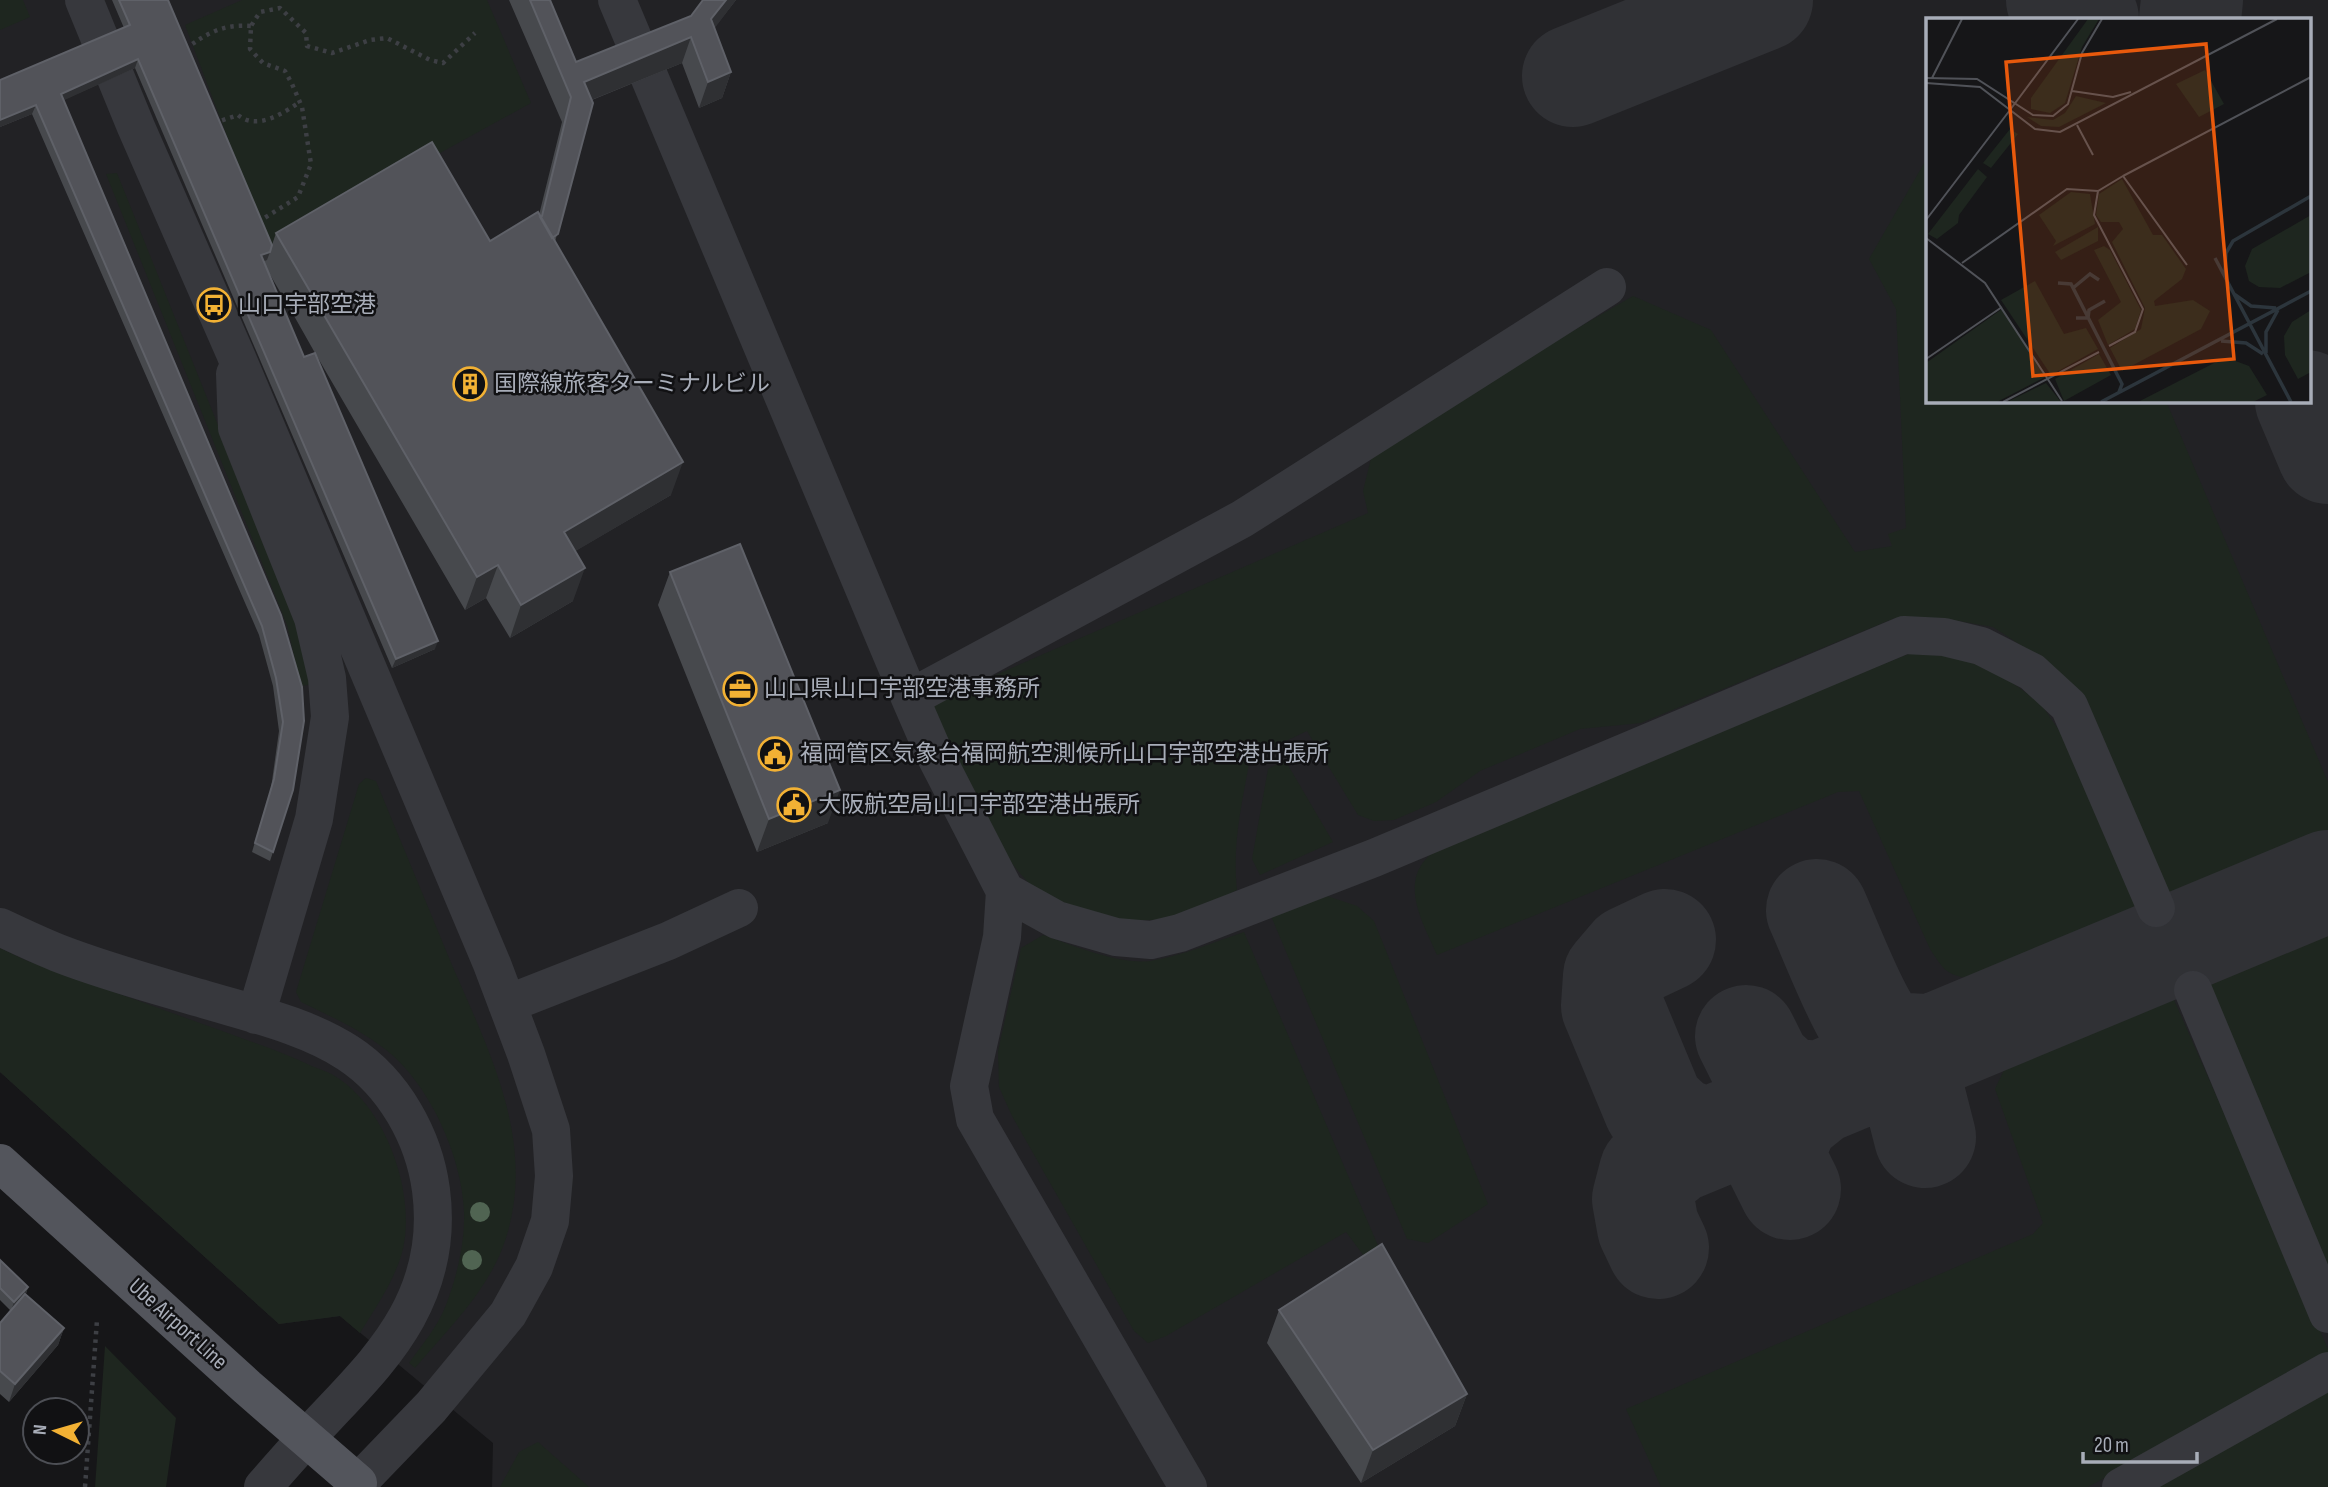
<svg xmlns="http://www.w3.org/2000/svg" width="2328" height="1487" viewBox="0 0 2328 1487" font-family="'Sofia Sans Condensed','Noto Sans JP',sans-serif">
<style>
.built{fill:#222225;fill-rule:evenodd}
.green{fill:#1e261f}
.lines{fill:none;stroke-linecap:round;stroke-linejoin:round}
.taxiway{stroke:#303135;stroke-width:102}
.path{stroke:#3d3f44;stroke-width:4.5;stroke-dasharray:3.5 5;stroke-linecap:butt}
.minor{stroke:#37383d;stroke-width:38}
.major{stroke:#53555c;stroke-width:38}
.tree{fill:#506452}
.wall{fill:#47494d;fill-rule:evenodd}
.shaded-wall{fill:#2f3033}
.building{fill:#525359;stroke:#5f6168;stroke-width:2}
.labels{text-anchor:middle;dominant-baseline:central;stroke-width:5;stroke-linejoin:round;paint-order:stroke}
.poi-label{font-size:23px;fill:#a8adb8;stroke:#111113;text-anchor:start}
.street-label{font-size:23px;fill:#a8adb8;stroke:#111113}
.inset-river{fill:none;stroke:#2c353c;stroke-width:3.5}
.inset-road{fill:none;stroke:#505258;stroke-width:2}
.view{fill:#e8590c;fill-opacity:0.15;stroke:#e8590c;stroke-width:3.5}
.inset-edge{fill:none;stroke:#a8adb8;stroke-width:3.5}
</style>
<rect width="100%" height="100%" fill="#161618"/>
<path class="built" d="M0,0H2328V1487H492L493,1443L340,1316L279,1324L0,1072ZM1927,19H2309V401H1927Z"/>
<path class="green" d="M0,0H23L30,17L0,30Z
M242,0H487L531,103L269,247L185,25Z
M1927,158V401H2166L2328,782V838L2166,902L2045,661L1993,627L1942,618H1895L1641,723L1580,729L1480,771L1436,802L1394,820L1374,821L1358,815L1307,731L1250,758C1242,804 1232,843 1237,890L1181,919L1116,921L1068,910L1032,887L995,844L931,703L1368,513L1363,491L1374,446L1633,296L1711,330L1855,552L1892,546L1888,534L1906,528L1896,309L1869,259Z
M117,173L298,625L314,684L301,686L287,625L106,174Z
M1911,653L1958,657L2002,675L2041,704L2071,748L2144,915L1972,979C1946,975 1944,970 1930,949L1859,791L1838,792L1437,955C1425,927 1401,888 1425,860C1432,852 1443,845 1451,838Z
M1285,760L1333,842L1260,875L1252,859L1268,769Z
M366,778L376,781C400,840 425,899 449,958C487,1047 537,1139 506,1238C490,1289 449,1328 415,1368L409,1363C422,1345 438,1326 446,1305C457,1276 465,1243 464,1212C462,1156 429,1083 385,1049C359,1029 330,1016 301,1002L296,992L359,784Z
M1327,896L1357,906L1374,921L1488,1204L1428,1243L1407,1239L1271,916Z
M2328,931V1269L2203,985Z
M1244,932L1382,1255L1370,1264L1346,1232L1166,1336L1148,1343L1134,1331L1012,1116L999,1087L998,1051L1021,948L1043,935C1072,945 1120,965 1150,961C1182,956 1214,942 1244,932Z
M0,948L25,960C92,984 158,1008 225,1032C255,1043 285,1053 314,1067C322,1070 331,1073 338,1078C388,1111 417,1197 402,1253C393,1283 376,1307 360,1333L340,1316L279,1324L0,1072Z
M2171,993L2328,1349V1356L2088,1487H1661L1626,1409L2033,1234L2043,1223L1995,1089L2004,1070L2028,1055Z
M105,1346L176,1418L166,1487H95Z
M2328,1386V1487H2149Z
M538,1442L589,1487H500L519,1452Z"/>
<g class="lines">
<path class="taxiway" d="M2057,0L2088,19
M2190,19L2192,0
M1573,76L1762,0
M2306,401L2328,453
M1817,910C1828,934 1861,1020 1878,1034C1893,1046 1914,1044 1931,1045
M1665,940L1631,956L1614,976L1612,1006L1654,1107L1675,1127L1706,1139
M1746,1036L1761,1066L1786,1089L1819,1092
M1925,1137L1913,1090L1915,1069L1931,1045
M1790,1189L1777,1163L1778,1141L1789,1116L1819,1092
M1658,1248L1648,1227L1643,1199L1650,1172L1674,1153L2328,881"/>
<path class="path" d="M185,49C208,33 222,24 251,26
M214,123L238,115C257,131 283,113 300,102
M258,222L298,197L311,164L302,107L292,84L285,71L263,63L250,49L251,26L260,12L280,8L306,33L307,46L332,53L370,40L387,38L430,60L443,63L475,33
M85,1487L97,1320"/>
<path class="minor" d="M84,0L136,127L234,351L492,964L526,1054L551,1130L554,1176L550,1221L534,1267L508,1314L431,1407L354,1487
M617,0L910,698
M235,374L237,428L313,618L327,678L330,717L314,819L256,1015
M1005,891L1057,920L1116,937L1151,940L1180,933L1374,858L1904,635L1944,637L1981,646L2032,672L2069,706L2156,908
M0,927C19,936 38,945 58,953C104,971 152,984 200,998C249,1013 305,1025 348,1053C394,1083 424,1137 431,1190C437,1235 429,1277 407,1317C386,1355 356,1385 327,1416C305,1439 284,1463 263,1487
M2193,990L2328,1314
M507,1004L668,941L739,908
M1188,1487L975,1119L969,1086L1002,937L1005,891L933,751L910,698L1242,519L1607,287
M2121,1487L2328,1371"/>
<path class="major" d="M0,1163L247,1387L358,1483"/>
</g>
<g class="tree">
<circle cx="480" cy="1212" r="10"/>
<circle cx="472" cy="1260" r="10"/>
</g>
<path class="wall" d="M112,0H168L272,245L276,233L490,241L539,215L562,122L509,0H550L576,62L691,16L703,0H736L714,28L731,72L722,98L699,108L682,63L592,100L555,242L671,495L575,551L573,601L510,638L486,598L465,610L315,353L435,649L392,668L135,68L63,100L302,687L273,852L270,861L252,852L271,788L279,731L273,686L259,635L32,114L0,127V80L124,28ZM269,273L289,307L315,353L304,357Z
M670,572L828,823L757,852L658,605Z
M0,1260L28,1287L26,1294L64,1328L58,1345L9,1402L0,1394V1323L11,1311L0,1300Z
M1279,1310L1467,1394L1455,1426L1361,1483L1267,1343Z"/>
<path class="shaded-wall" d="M726,0H736L702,45L711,19Z
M691,37L682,63L574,107L584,82Z
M138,59L135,68L58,103L61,94Z
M731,72L722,98L699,108L708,82Z
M36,105L32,114L0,127V120Z
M270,252L267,260L258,264L261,255Z
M683,462L671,495L552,565L564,532Z
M498,565L486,598L465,610L477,577Z
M585,568L573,601L510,638L521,605Z
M438,641L435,649L392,668L396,659Z
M840,790L828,823L757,852L769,819Z
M28,1287L25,1296L11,1311L14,1302Z
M64,1328L58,1345L9,1402L15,1384Z
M1467,1394L1455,1426L1361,1483L1373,1450Z"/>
<path class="building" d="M119,0H168L272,245L270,252L261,255L304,357L315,353L438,641L396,659L138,59L61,94L281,615L302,687L304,721L293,790L273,852L255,843L274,779L283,722L276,678L262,626L36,105L0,120V80L130,25Z
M530,0H550L576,62L691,16L703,0H726L711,19L731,72L708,82L691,37L584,82L593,103L558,234L552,238L540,217L542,216L571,97Z
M432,142L490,241L538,212L683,462L564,532L585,568L521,605L498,565L477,577L276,233Z
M740,544L840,790L769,819L670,572Z
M1382,1244L1467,1394L1373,1450L1279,1310Z
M0,1260L28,1287L14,1302L0,1288Z
M25,1294L64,1328L15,1384L0,1371V1323Z"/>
<defs>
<symbol id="bus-ring" viewBox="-11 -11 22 22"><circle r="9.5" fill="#111113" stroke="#f2b134" stroke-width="1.5"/><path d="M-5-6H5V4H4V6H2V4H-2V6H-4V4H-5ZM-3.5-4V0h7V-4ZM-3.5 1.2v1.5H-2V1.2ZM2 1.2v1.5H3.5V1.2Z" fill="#f2b134"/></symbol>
<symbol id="building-ring" viewBox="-11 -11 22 22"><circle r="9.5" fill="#111113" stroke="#f2b134" stroke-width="1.5"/><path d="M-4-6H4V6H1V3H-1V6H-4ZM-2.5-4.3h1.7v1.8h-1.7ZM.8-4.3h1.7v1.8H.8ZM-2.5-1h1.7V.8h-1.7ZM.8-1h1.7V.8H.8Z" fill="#f2b134"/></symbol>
<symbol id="office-ring" viewBox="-11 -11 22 22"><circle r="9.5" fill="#111113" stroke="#f2b134" stroke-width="1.5"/><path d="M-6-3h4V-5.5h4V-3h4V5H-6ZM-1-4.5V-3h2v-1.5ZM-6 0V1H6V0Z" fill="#f2b134"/></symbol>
<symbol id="civic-ring" viewBox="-11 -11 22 22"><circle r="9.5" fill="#111113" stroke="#f2b134" stroke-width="1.5"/><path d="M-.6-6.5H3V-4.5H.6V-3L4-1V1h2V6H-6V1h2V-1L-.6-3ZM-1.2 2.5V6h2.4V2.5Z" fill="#f2b134"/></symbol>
</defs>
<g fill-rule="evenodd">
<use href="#bus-ring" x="195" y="286" width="38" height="38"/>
<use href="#building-ring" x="451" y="365" width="38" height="38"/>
<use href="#office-ring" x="721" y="670" width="38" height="38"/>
<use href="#civic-ring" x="756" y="735" width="38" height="38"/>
<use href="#civic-ring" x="775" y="786" width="38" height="38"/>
</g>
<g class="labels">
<g class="poi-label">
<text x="238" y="305">山口宇部空港</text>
<text x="494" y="384">国際線旅客ターミナルビル</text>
<text x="764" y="689">山口県山口宇部空港事務所</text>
<text x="800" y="754">福岡管区気象台福岡航空測候所山口宇部空港出張所</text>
<text x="818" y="805">大阪航空局山口宇部空港出張所</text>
</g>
<g class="street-label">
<text transform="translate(178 1324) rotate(42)">Ube Airport Line</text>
</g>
</g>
<g transform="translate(1926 18)">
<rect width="385" height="385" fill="#161618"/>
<path d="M162,1H173L156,29L139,85L124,95L105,91V80ZM279,52L298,86L273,99L250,66ZM150,78L180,85L133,109L115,108L101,99L127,102L139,95ZM84,111L92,116L65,150L57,145ZM52,151L61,159L33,197L32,205L11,221L2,216ZM196,161L227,217H236L260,251L256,261L228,283L229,288L267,282L284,293L275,311L196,353L184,330L215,311L219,290L186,224L197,211L193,204H175L170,197L173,176ZM145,174L164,176L169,206L127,228L130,223L113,197ZM385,197V254L354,270L333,269L323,263L319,248L326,231ZM172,209V223L135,242L129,234ZM178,228L184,232L215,292L209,311L182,327L172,302L195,284L168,232ZM109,263L138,316L160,310L172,331L125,357L75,282ZM76,291L121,358L71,384H0V345ZM385,292V354L372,361L359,337L358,318L366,304ZM173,336L185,357L138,383L129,361ZM304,341L323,348L341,377L327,384H212L292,343ZM120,365L135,384H81Z" fill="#1e261f"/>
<path class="inset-river" d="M289,240L365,384M299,255L300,235L307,223L385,178M132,265L145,266L196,366L193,374M147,270L164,256L173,262M308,276L325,288L350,290M150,300H162L163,292L179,283M295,323L320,325L337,336M340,335V314L352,292M175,384L385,273"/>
<path class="inset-road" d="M0,60L51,61L107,97L127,98L142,86L156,35L176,1M6,60L36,1M0,65L54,69L109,111L134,114L351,1M146,73L187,79L205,74M84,92L152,1M151,107L167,137M197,158L385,59M172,173L168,197L217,291L209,314L183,328M0,202L84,92M0,220L59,265L136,383M36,245L141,171L172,173L197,158L261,247M0,341L76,289M77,384L173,334"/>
<path class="view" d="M280,26L308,341L107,358L80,44Z"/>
<rect width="385" height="385" class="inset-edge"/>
</g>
<g transform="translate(56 1431) rotate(275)"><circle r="33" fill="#111113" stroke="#4d4f55" stroke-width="2"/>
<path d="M0-5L12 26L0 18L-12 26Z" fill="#f2b134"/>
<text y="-10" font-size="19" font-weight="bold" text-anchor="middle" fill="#a8adb8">N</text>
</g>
<path d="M2083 1452v10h114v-10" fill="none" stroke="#a8adb8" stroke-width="3.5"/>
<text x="2094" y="1452" font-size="21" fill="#a8adb8" stroke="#111113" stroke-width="5" paint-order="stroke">20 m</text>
</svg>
